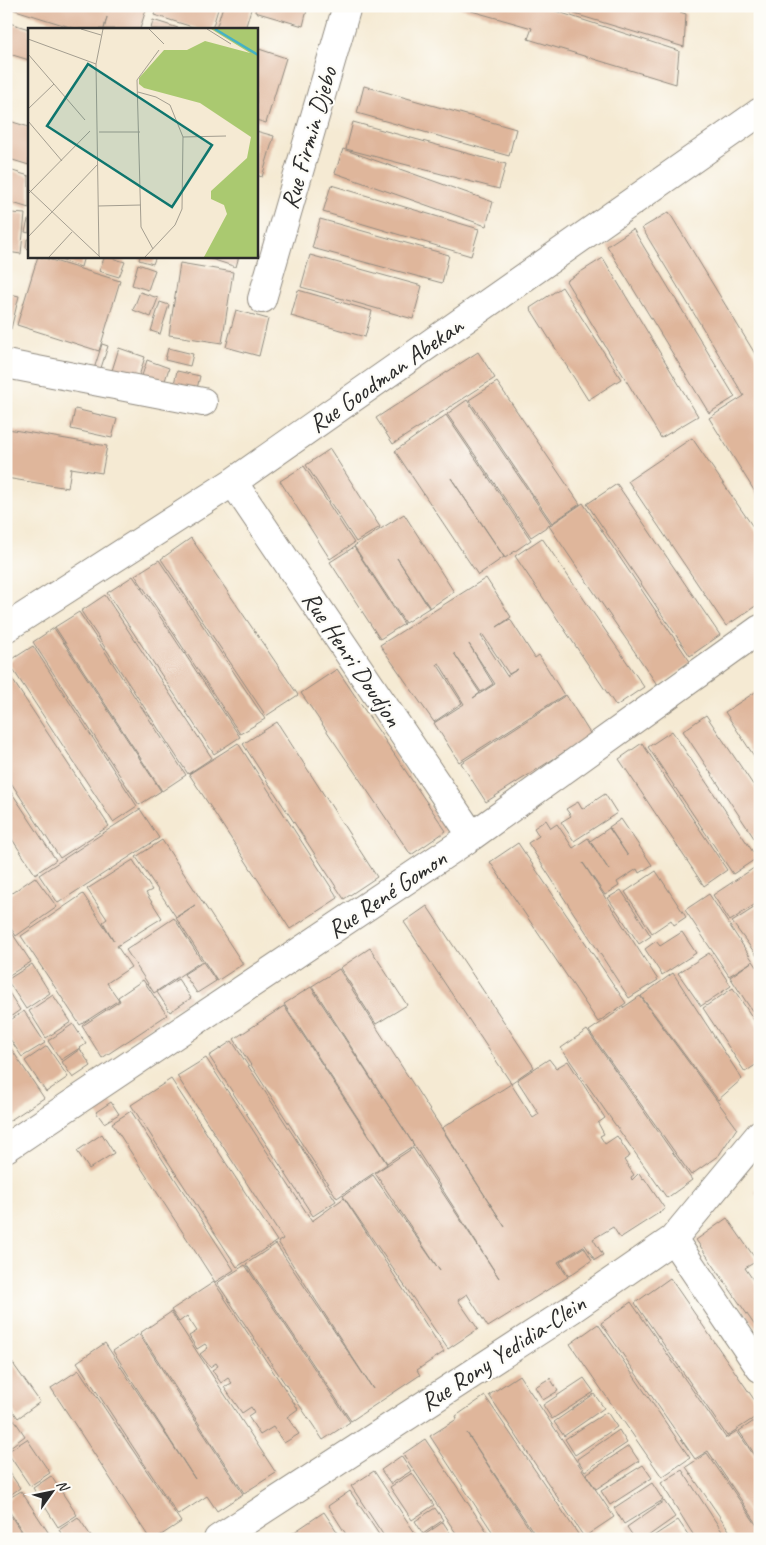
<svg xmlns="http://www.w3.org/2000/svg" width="766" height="1545" viewBox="0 0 766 1545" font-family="Caveat,sans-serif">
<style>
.building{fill:#dfb69b;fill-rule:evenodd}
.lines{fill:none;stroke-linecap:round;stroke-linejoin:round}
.minor-casing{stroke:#908a7f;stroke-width:30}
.minor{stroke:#fff;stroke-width:28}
.labels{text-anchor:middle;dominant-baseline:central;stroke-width:4.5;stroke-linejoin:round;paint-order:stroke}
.street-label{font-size:25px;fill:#2b2b2b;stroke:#fdfcf7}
.inset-river{fill:none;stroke:#46b2c3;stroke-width:2.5}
.inset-road{fill:none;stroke:#a49e90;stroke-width:1}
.view{fill:#0f766e;fill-opacity:0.15;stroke:#0f766e;stroke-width:2.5}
.inset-edge{fill:none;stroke:#2b2b2b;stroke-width:2.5}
</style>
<rect width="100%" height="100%" fill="#fdfcf7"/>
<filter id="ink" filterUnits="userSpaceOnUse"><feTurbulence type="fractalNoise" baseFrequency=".02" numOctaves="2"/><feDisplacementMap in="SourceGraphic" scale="10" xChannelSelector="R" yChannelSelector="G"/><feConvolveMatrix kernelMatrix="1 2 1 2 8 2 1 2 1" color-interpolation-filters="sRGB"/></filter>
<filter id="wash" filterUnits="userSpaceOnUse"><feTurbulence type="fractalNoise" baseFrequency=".0096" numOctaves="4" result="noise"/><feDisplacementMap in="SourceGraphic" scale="20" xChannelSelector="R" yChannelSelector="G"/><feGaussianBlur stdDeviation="1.12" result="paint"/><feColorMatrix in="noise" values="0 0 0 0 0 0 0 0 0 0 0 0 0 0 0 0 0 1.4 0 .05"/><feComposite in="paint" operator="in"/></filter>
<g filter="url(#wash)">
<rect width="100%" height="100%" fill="#f5ead3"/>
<g id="blocks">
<path class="building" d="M94,6L110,11L111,6H147L140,29H104L107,17L104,29H76L6,7Z
M157,6H219L212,29H199L154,15Z
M223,6H252L245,29H216Z
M256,6H308L303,26L255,12Z
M540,6L679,51L676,84L528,39L532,28L457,7Z
M548,6H662L686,14L684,47Z
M153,20L178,28V29H151Z
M6,22L29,29V60L6,53Z
M256,48L286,58L266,123L256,120Z
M364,86L516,129L509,156L357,113Z
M6,120L29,127V165L6,158Z
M353,122L506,164L499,189L346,149Z
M256,131L274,136L262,177L256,175Z
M343,149L493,202L486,226L335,173Z
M6,169L29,176V208L6,201Z
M331,185L479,229L471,256L323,212Z
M669,212L760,362V500L709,418L744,396L642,228Z
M11,213L25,214L21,254L7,252Z
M320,219L449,255L442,283L312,248Z
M28,220H29V233L25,232Z
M633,229L735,397L709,413L607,246Z
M27,239H29V249L26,248Z
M310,255L422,286L413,319L301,287Z
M38,256L120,281L99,351L17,325Z
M48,256H84L81,267Z
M105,256L125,262L119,277L99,271Z
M140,256H156L153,264L139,260Z
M202,256H239L236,267Z
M603,258L698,416L661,438L566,281Z
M180,263L233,272L222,343L169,335Z
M138,264L155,270L148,290L132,285Z
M562,287L621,379L588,400L530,308Z
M298,290L372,311L365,337L291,316Z
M140,292L158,298L151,317L133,310Z
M6,293L19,296L11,329L6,328Z
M160,302L169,305L160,334L151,331Z
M236,310L268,319L259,356L226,347Z
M102,344L108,346L100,371L94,369Z
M119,348L145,357L136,386L110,377Z
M168,348L193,354L190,366L165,360Z
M478,352L495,378L393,444L376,418Z
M147,360L169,368L162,390L140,382Z
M177,371L200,376L195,397L172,392Z
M497,382L580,504L552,523L469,400Z
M467,400L551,524L531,537L447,414Z
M75,409L117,419L112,438L71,429Z
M446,415L531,540L505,558L451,478L504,557L478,575L395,451Z
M8,429L107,446L102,473L71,468L68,488L6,478Z
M692,438L760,537V603L726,626L628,481Z
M330,449L380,527L356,542L306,465Z
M304,466L354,543L330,559L280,481Z
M617,484L720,635L690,656L587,504Z
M583,503L691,663L658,686L549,526Z
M404,514L454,592L430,608L397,558L429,608L405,623L354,546Z
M191,538L298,695L266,716L161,559Z
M542,538L644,687L616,706L515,556Z
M354,547L404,624L380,639L330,562Z
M159,560L265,719L240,734L135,575Z
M133,576L240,737L214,754L107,593Z
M486,578L511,617L497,627L510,619L535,658L539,655L564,695L459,762L434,723L464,704L439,663L437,664L462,703L434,722L380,645ZM483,635L509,674L518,669L507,676L481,636ZM469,644L495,684L473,698L480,693L454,653L481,692L493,684Z
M105,595L212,758L188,774L81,611Z
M79,612L186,775L162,791L55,627Z
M54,628L161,791L139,805L33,642Z
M33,646L137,806L113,822L8,662Z
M337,669L446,831L411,855L301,693Z
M6,670L109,826L60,858L6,775Z
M760,689V765L725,712Z
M566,695L591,735L486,802L461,763Z
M706,715L760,795V847L683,731Z
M277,722L377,877L344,899L243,744Z
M672,731L757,858L733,874L648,747Z
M238,743L338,898L290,929L189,774Z
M642,743L727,870L704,886L619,759Z
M6,784L56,860L35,874L6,830Z
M605,794L617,813L574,841L561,822L571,816L566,809L578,802L582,809Z
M140,809L159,838L58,903L39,875Z
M621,819L652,865L639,873L637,869L617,882L619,886L605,895L583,863L658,980L629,998L528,843L539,836L534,828L546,820L551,828L557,824L573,848L588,838L609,870L590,841L609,828L628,856L609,827Z
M162,840L243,964L217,981L176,918L195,905L176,917L136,857Z
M518,843L626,1003L598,1022L490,862Z
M133,860L152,890L146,893L162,918L117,946L131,967L107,983L119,1000L80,1025L21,936L83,894L114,941L103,922L107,919L87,889Z
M760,864V901L730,921L713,895Z
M656,871L686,917L674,925L671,920L652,933L625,892Z
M35,877L57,907L16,936L6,921V897Z
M621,890L651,936L639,944L608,898Z
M709,894L753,961L729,976L685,910Z
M760,904V960L732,922Z
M427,906L534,1067L511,1083L404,922Z
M174,918L202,961L154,993L126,950Z
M10,930L31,962L6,977V932Z
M682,932L696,953L662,975L645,949L656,941L660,946Z
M370,948L407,1005L376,1024L340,968Z
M709,953L731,986L701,1006L678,973Z
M753,961L760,971V1023L730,977Z
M203,962L216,981L197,993L184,974Z
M32,964L50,993L26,1009L7,980Z
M339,969L505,1227L442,1128L511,1084L533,1118L539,1114L517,1080L549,1059L556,1068L568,1061L605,1118L598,1123L604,1134L600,1136L605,1144L617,1136L630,1156L624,1160L634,1175L631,1177L632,1180L639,1173L643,1179L644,1178L665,1209L620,1238L613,1227L593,1239L603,1255L595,1260L585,1245L558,1262L568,1277L488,1327L467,1294L458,1300L478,1329L448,1349L343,1196L373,1175L440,1271L375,1173L413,1148L499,1278L312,986Z
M673,973L742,1079L718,1100L641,996Z
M178,979L191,998L170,1012L157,992Z
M143,980L167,1015L102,1058L82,1026L120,1001L118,997Z
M311,987L414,1145L387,1163L284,1004Z
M6,988L20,1010L6,1020Z
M733,988L760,1029V1062L745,1072L703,1008Z
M53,995L71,1022L46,1038L29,1011Z
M640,996L737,1128L719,1155L691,1175L589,1031Z
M284,1006L387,1164L337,1198L234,1039Z
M24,1011L45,1043L22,1057L6,1033V1023Z
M73,1024L86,1044L61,1060L48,1041Z
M587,1030L692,1180L667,1198L561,1048Z
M6,1041L44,1098L6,1123Z
M232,1041L336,1201L313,1216L209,1056Z
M47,1046L68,1077L46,1092L25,1061Z
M80,1049L91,1066L73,1078L62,1062Z
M206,1058L312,1221L344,1198L444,1352L417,1370L420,1375L351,1421L246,1264L276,1244L373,1389L278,1242L283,1239L177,1076Z
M171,1079L277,1241L237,1267L131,1105Z
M111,1102L119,1114L104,1123L96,1112Z
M131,1111L234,1270L215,1282L112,1123Z
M102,1134L114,1153L89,1169L77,1151Z
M760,1188V1198L755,1192Z
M727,1218L757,1261L745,1268L760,1290V1333L696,1240Z
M584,1247L592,1260L569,1276L560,1262Z
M245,1265L350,1422L323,1440L217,1283Z
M670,1278L760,1408V1414L727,1436L635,1303Z
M214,1282L298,1409L287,1417L299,1434L284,1443L273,1427L260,1435L248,1416L254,1412L251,1407L242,1413L224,1387L232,1383L228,1378L221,1383L212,1370L218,1366L216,1363L210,1367L200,1354L208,1348L205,1344L197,1349L189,1336L197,1331L187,1316L179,1322L171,1310Z
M631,1302L726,1438L737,1431L760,1464V1528L708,1451L695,1459L601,1323Z
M171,1312L276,1473L244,1493L140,1333Z
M598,1324L690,1458L662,1477L570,1344Z
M139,1334L243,1494L217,1511L207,1496L178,1515L77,1362L105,1343L195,1479L113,1351Z
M9,1358L40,1402L18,1418L6,1401V1360Z
M79,1370L181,1522L155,1539H150L51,1388Z
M519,1375L614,1517L584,1537L489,1395Z
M550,1378L558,1391L543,1400L535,1387Z
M584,1378L594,1392L552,1419L543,1405Z
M594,1394L604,1408L564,1436L554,1422Z
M485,1396L580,1537L579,1539H538L467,1433L536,1539H497L430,1436L457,1419L456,1416Z
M607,1412L617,1427L575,1455L565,1439Z
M760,1417V1462L739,1431Z
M13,1418L25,1436L6,1450V1422Z
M619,1430L627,1443L585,1471L577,1459Z
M27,1439L50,1473L30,1486L7,1452Z
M425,1439L492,1539H460L403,1454Z
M629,1446L639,1461L596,1489L586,1474Z
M707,1453L760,1530V1539H735L686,1467Z
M401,1456L411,1471L391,1484L381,1470Z
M643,1465L652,1478L610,1505L601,1491Z
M6,1467L20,1488L6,1498Z
M682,1470L727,1539H696L661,1483Z
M374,1471L419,1539H386L351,1486Z
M412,1473L434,1505L412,1520L390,1487Z
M51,1476L77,1515L58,1527L33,1488Z
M652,1483L663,1500L624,1524L614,1508Z
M21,1491L48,1532L38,1539H27L6,1506V1500Z
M350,1491L382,1539H349L328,1506Z
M664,1501L675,1517L644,1539H635L627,1527Z
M435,1508L443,1520L423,1534L415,1521Z
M324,1512L342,1539H284Z
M11,1516L26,1539H6V1520Z
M78,1517L93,1539H65L59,1530Z
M678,1520L689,1536L686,1539H649Z
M443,1522L454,1539H425L423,1536Z
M49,1533L53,1539H41Z"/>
</g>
</g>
<g filter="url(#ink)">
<use href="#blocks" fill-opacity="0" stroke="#908a7f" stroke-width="1"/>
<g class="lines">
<defs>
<path id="minor" d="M262,299L347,6
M6,364L203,402
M233,482L472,836
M6,628L233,482L760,112
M6,1148L472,836L760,629
M673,1239L760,1368
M218,1539L572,1309L673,1239L760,1134"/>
</defs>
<use href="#minor" class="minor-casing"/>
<use href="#minor" class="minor"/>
</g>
</g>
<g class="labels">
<g class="street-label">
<text transform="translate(309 138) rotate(-74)">Rue Firmin Djebo</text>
<text transform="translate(386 375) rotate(-35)">Rue Goodman Abekan</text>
<text transform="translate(352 659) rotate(56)">Rue Henri Doudjon</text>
<text transform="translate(387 894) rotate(-34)">Rue René Gomon</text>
<text transform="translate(503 1353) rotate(-33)">Rue Rony Yedidia-Clein</text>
</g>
</g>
<g transform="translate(28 28)">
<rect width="230" height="230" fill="#f5ead3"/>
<path d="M183,1H230V229H176L199,186L196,177L183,171V163L219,130L223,109L172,75L116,60L111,56V50L136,22H159L177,13L222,25Z" fill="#aac970"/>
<path class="inset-river" d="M187,1L230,27"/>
<path class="inset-road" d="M53,1L73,7M121,1L136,16M179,1L203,16M0,11L68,36M0,26L57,92M110,64L128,69L142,77L155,109L154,181L147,197L117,229M0,81L26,56M0,93L34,133M71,104H112M155,109L198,108M0,161L72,229M0,166L62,103M70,178L113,177M0,209L70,136M125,221L113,199L109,52L131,22M71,228L68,36L75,1M21,229L44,204"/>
<path class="view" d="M60,36L184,117L144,179L19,98Z"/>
<rect width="230" height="230" class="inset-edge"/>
</g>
<rect width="766" height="1545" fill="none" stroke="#fdfcf7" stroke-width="25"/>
<g transform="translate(52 1492) rotate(57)" stroke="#fdfcf7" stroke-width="4" paint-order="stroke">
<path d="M0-4L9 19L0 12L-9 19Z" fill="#2b2b2b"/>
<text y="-8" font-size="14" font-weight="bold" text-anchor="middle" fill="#2b2b2b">N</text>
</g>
</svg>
